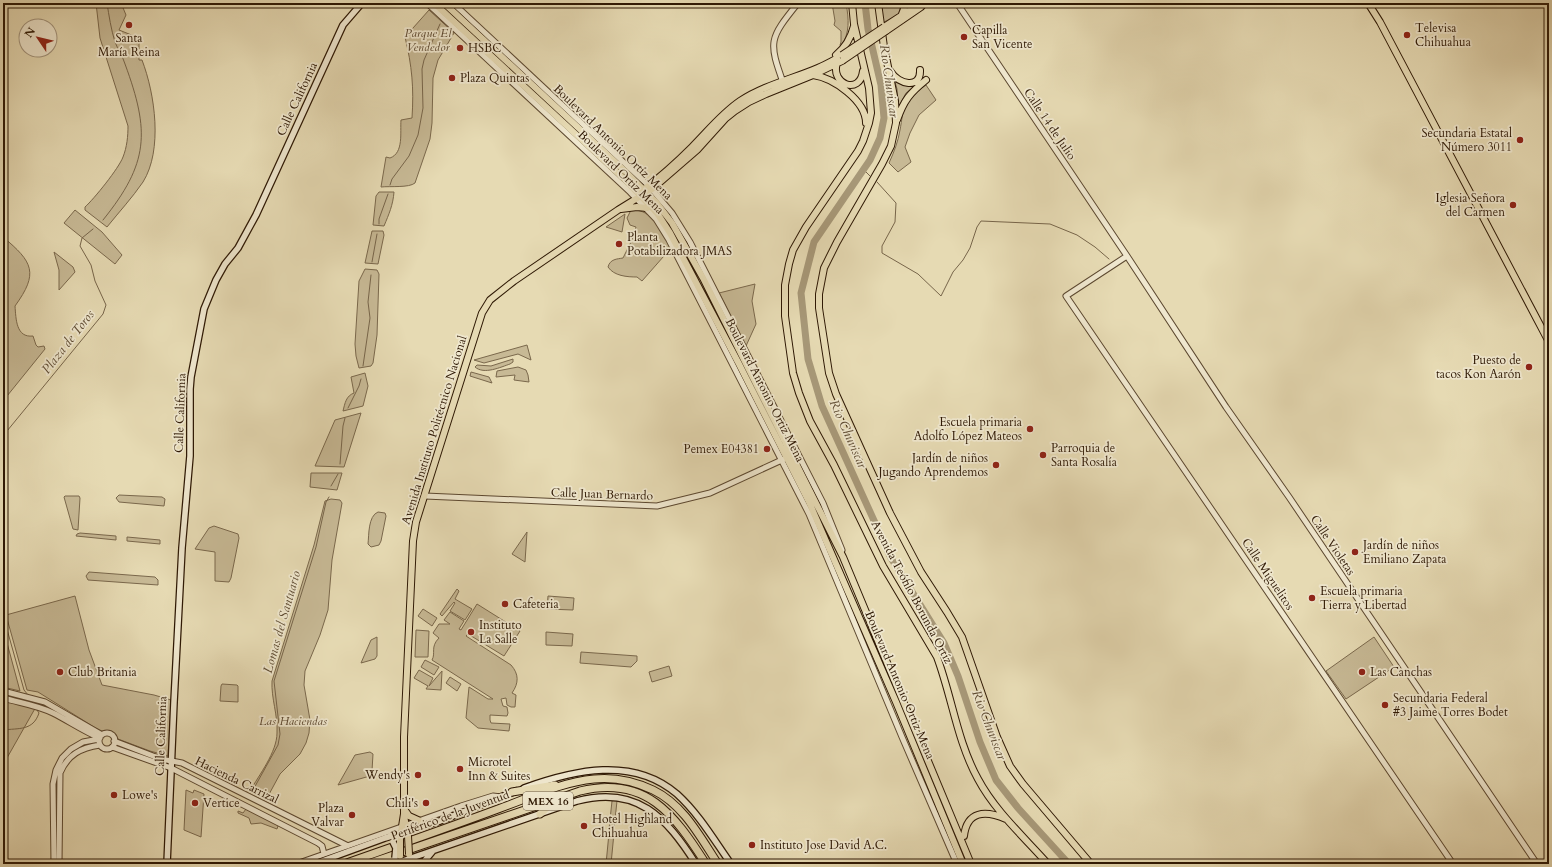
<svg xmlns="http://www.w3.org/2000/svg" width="1552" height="867" viewBox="0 0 1552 867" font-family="Cardo,serif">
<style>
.green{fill:#c7b995;stroke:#7a684c}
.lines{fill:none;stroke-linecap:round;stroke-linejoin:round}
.stream{stroke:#77654a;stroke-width:1}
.river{stroke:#a79878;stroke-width:7}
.tertiary-casing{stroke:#5c4830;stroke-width:7}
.secondary-casing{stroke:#2e1804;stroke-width:8}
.primary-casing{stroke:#2e1804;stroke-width:8}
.trunk-casing{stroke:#2e1804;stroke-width:9}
.tertiary{stroke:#efe7ce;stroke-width:5}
.secondary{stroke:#efe7ce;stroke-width:5.5}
.primary{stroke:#e6dab3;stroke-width:6}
.trunk{stroke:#e6dab3;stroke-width:7}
.secondary-bridge-casing{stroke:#2e1804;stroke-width:8;stroke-linecap:butt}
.primary-bridge-casing{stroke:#2e1804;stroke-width:8;stroke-linecap:butt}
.secondary-bridge{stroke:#efe7ce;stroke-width:5.5}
.primary-bridge{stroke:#e6dab3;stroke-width:6}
.poi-dot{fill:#8f2418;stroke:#efe7ce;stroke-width:1.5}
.labels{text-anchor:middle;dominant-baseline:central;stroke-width:3.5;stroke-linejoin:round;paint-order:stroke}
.shield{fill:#efe7ce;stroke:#685641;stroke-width:1}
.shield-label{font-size:11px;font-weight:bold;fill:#2e1804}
.poi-label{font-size:12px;fill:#2e1804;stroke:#efe7ce;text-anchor:start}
.park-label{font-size:12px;font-style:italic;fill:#5c4830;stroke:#efe7ce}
.street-label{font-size:12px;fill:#2e1804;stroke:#efe7ce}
.water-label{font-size:13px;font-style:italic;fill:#5e4b32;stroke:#efe7ce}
</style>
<rect width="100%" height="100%" fill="#e6dab3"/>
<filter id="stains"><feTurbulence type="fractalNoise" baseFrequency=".005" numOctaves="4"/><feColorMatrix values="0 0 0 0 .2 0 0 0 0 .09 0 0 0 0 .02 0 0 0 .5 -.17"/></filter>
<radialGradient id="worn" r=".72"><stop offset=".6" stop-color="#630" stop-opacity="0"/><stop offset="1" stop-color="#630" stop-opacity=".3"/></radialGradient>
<path class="green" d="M96,3H121L126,15L119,30L139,38V60H142C155,94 163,150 143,182C132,198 119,212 107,227L85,210V207C94,199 119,168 123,157C127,147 128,136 128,126L100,38Z
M832,3H846C849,20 850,32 841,47L840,45L841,42V31L834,25L835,21Z
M881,3H900V12L898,15L882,23Z
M429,10L454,33L438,60L433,78L432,123L430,139L415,183C409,188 390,186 381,187L386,157L390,158C404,153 400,132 401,120L412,118C414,88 412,66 405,37Z
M894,78C904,89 912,86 923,79L906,93L898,108L897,89Z
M926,85L936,100L919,115L910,133L905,147L911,162L898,172L889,163C894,152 898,142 900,130C902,120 902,111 907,102C912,95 919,90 926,85Z
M379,192H394C393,205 389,214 384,226L373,225L376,196Z
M75,210L102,232L122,255L115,264L64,223Z
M631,210C654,209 660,231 671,248L642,281L637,277C627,277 614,276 608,267C610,259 617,259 623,258L632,240L636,227L630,225L627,218Z
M625,214L622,232L606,227Z
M372,231H383L384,235L378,264L365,263Z
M3,237C33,262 39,273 15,306C16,319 16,338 33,336L36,345L38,347L44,346L45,349L3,401Z
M54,252L73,267L75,272L59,290V270Z
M365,269L377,270L379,274L377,335L373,363L371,366L359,368L356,356L355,344L359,281Z
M755,284L752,301L756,324L746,346L719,293Z
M527,345L531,360L518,354L484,363L474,360Z
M513,359V362L510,364C501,367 484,375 475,367L477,365L491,366Z
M518,367L526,370L528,375L529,382L514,380L515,375L496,377L497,371Z
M471,372L489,377L492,383L470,376Z
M365,373L368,386L363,406L343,411C345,403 346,396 354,393L351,377Z
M361,413L344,467L315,466L335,420Z
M311,473H342L337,490L310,487Z
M119,495L162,497L165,499L164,506L119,502L116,498Z
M65,496H79L80,498L78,530L73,529L64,497Z
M331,499L340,500L342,503L332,560L328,610L320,635L305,671L304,685L310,720L309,733L306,743L300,754L280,774L267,798L264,799L250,791C259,775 277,752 277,733C278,715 271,698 272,681L314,545L325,501Z
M378,512L385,513L386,516L381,541L379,545L371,547L368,544C369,535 368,516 378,512Z
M214,526L238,534L239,538L231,578L229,582L215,581V552L195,549L209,528Z
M527,532L525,562L512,554Z
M80,533L116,536V540L76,536L77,534Z
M127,537L160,540V544L127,541Z
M89,572L155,577L158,580V585L88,580L86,576Z
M457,589L459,591L455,599L472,609L465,620L450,611L455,603L454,602L442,616L440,614Z
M75,596L89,650L102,685L154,695L171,700L168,756L150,751L118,739L94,727L38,692L27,690L6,615Z
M548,596L574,598L573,610L547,609Z
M477,604L520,631L504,656L468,634L466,636L511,665C519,674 519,683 512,693L516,695L515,707H511L507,705L506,698L501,699L503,706L507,707L508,713L507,716L490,715V720L491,723L510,724L509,731L478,728L466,718L469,687L488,699H493L432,660C436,653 430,647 439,638L433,633L439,624H450L444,620L450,612L464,621L459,629L461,630Z
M423,609L437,618L432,626L418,616Z
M3,628L20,691L3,687Z
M416,630L429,631L428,657H415Z
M546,632L573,634L572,646L546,645Z
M377,637V656L375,659L361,663L371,640Z
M1374,637L1394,667L1346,699L1326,671Z
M581,652L637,656V661L631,667L580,663Z
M425,660L439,667L434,675L421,667Z
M669,666L672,676L652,682L649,672Z
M419,670L433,678L429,686L442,671L441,690L426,689L428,686L414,678Z
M450,677L461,684L457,691L446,683Z
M222,684L237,685L238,686V702L220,701L221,686Z
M3,699L37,705L3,765Z
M370,752L373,754L372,771L370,776L338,785L355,755Z
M186,790L193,793L194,790L204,794L201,837L184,830Z
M614,800L617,801L614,829H609L612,801Z
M246,809L276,823L278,826L277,829L261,823L251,824L249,818L238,813V811L243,813Z
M612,832L614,833L611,864H606L609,833Z"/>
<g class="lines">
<path class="stream" d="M864,170L870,176
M877,182L896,203L895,222L882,246V253L918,274L941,296L953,272L963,260L970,248L977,227L981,221L1050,224L1077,235L1095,247L1109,259
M390,185L392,179L409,156L418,135L423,108L422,69L424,60L440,24
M103,220C149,163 150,132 125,64C123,57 118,50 115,42C111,29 109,16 107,3
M379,224V219L388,194
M372,262L377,234
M363,366L370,318L368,302L371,275
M348,408L359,386L361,379
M3,438L7,431L103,314L106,305L95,281L91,265L80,246L82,238L93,229
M340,464L343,426L345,418
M331,486L338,474
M3,615L24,690L28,695
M3,730C19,728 33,731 39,713L37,710
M256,794L258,792L253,790L278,745L280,734L274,681L316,547L326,502L329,497"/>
<path class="river" d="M865,3L868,29L881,85L884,118L880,138L870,160L814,242L801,293L808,359L822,406L891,558L944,643L958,676L980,742L996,780L1018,808L1069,864"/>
<defs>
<path id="tertiary" d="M427,3L630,192L656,219L669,240L809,514L902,737L957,864
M453,3L649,186L672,213L690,242L823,503L842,550
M957,3L1127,256L1226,407L1289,497L1537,864
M784,85C768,41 769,39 798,3
M1127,256L1066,296L1453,864
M425,496L657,506L710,493L784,459
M3,691L45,702L102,735
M3,698C20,703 37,705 53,713C69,721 83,731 100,738
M99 741a8 8 0 1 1 16 0a8 8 0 1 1-16 0Z
M114,741L161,759L182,763L348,846
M112,747L171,768L318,843L322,846L324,854
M54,864L53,784L56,770L62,758L71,749L83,742L99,739
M59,864L60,773C68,754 81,748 100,745
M296,864L461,806L493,796L501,797"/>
<path id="secondary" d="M524,788C574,770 633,756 677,794C699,814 714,840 731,864
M167,864L174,702L182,548L190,456V389L191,377L204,309L216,280L225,264L238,248L256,215L343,25L362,3
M314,864L385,838L440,821L516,791
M394,864L577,801C637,785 666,817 696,864
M422,864L432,852"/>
<path id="primary" d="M434,3L622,177L657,213L670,233L739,364L809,502L896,702L963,864
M444,3L626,172L656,202L672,223L703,278L843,557L971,864
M852,3L854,24L869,88L871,113L869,123L863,141L858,151L806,227L793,250L789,264L785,285V316L793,373L799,393L810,421L834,465L883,566L937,657C952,697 957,741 978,779C995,811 1024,837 1048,864
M878,3L884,47L895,101L896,123L891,146L882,164L837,242L824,268L819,294V308L829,373L836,394L890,513L921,572L947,612L962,637L997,737L1010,766L1023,784L1091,864
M1368,3L1380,22L1549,342
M902,14L904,9L903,3
M884,27L913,8
M886,31L921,7L924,3
M836,55C846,47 851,38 854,26
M837,63C830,84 860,96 863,71
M891,72C898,84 921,90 920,70
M813,75C834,78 866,101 866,123
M897,120C904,100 910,93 926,80
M642,191C659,178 676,163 692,147C708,131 721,114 740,101C772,80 811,76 842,55
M621,209L637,207L647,208
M404,809L409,816L420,821
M404,816L408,836
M964,836C967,811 985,810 1006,819
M400,839L404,814V737L413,541L416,522L482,313L490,300L514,281L618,210L652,189L697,150L725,119L735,111L749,102L766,94L813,75L842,61"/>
<path id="trunk" d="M512,792L555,785
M540,814L554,801
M344,864C395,846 447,828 498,809C529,798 561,782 594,779C614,777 634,781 653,790C684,805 700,837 718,864
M367,864L580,791C646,775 674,814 706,864"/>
</defs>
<use href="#tertiary" class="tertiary-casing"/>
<use href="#secondary" class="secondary-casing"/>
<use href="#primary" class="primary-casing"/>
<use href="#trunk" class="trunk-casing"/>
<use href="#tertiary" class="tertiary"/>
<use href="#secondary" class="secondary"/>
<use href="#primary" class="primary"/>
<use href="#trunk" class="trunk"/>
<defs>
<path id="secondary-bridge" d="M393,842L396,848L395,858"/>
<path id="primary-bridge" d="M842,55L884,27
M842,61L886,31
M408,836L409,854
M400,839V856"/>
</defs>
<use href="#secondary-bridge" class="secondary-bridge-casing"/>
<use href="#primary-bridge" class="primary-bridge-casing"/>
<use href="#secondary-bridge" class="secondary-bridge"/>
<use href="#primary-bridge" class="primary-bridge"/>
</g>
<g class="poi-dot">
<circle cx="129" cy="25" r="4"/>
<circle cx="1407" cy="35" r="4"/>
<circle cx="964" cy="37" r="4"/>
<circle cx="460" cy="48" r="4"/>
<circle cx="452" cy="78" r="4"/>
<circle cx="1520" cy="140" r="4"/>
<circle cx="1513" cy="205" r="4"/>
<circle cx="619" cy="244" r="4"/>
<circle cx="1529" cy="367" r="4"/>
<circle cx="1030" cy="429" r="4"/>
<circle cx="767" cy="449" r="4"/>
<circle cx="1043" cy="455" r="4"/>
<circle cx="996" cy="465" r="4"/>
<circle cx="1355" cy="552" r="4"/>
<circle cx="1312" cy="598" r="4"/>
<circle cx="505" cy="604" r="4"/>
<circle cx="471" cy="632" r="4"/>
<circle cx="60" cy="672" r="4"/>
<circle cx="1362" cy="672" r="4"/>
<circle cx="1385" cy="705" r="4"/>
<circle cx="460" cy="769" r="4"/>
<circle cx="418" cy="775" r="4"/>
<circle cx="114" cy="795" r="4"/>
<circle cx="195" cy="803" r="4"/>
<circle cx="426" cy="803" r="4"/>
<circle cx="352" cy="815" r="4"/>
<circle cx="584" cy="826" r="4"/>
<circle cx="752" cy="845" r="4"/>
</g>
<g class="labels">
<rect class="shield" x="523" y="792" width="50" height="18" rx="3"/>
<g class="shield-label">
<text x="548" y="801">MEX 16</text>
</g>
<g class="poi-label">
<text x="1415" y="28">Televisa<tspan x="1415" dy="14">Chihuahua</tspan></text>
<text x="972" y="30">Capilla<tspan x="972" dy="14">San Vicente</tspan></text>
<text x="129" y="38" text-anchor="middle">Santa<tspan x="129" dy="14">María Reina</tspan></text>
<text x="468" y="48">HSBC</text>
<text x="460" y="78">Plaza Quintas</text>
<text x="1512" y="133" text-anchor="end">Secundaria Estatal<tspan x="1512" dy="14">Número 3011</tspan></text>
<text x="1505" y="198" text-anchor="end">Iglesia Señora<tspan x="1505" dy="14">del Carmen</tspan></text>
<text x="627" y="237">Planta<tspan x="627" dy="14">Potabilizadora JMAS</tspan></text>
<text x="1521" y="360" text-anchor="end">Puesto de<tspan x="1521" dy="14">tacos Kon Aarón</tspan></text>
<text x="1022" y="422" text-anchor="end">Escuela primaria<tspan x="1022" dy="14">Adolfo López Mateos</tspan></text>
<text x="1051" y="448">Parroquia de<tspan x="1051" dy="14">Santa Rosalía</tspan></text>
<text x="759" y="449" text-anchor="end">Pemex E04381</text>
<text x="988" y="458" text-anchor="end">Jardín de niños<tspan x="988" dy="14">Jugando Aprendemos</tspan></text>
<text x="1363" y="545">Jardín de niños<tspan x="1363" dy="14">Emiliano Zapata</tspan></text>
<text x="1320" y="591">Escuela primaria<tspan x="1320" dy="14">Tierra y Libertad</tspan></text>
<text x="513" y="604">Cafeteria</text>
<text x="479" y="625">Instituto<tspan x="479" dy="14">La Salle</tspan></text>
<text x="68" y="672">Club Britania</text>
<text x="1370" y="672">Las Canchas</text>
<text x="1393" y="698">Secundaria Federal<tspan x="1393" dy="14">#3 Jaime Torres Bodet</tspan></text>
<text x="468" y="762">Microtel<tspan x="468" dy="14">Inn &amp; Suites</tspan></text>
<text x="410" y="775" text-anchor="end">Wendy's</text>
<text x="122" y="795">Lowe's</text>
<text x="203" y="803">Vertice</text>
<text x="418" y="803" text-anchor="end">Chili's</text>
<text x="344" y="808" text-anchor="end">Plaza<tspan x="344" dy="14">Valvar</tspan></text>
<text x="592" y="819">Hotel Highland<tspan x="592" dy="14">Chihuahua</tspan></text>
<text x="760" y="845">Instituto Jose David A.C.</text>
</g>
<g class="park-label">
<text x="428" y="33">Parque El<tspan x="428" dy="14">Vendedor</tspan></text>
<text x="293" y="721">Las Haciendas</text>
</g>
<g class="street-label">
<text transform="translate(297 99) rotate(-65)">Calle California</text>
<text transform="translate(1050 124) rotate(56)">Calle 14 de Julio</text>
<text transform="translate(613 142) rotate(44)">Boulevard Antonio Ortíz Mena</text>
<text transform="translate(621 172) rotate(44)">Boulevard Ortiz Mena</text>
<text transform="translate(765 390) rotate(63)">Boulevard Antonio Ortiz Mena</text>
<text transform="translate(180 413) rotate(-88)">Calle California</text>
<text transform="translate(434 430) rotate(-73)">Avenida Instituto Politécnico Nacional</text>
<text transform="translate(602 494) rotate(2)">Calle Juan Bernardo</text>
<text transform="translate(1333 545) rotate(56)">Calle Violetas</text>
<text transform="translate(1268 574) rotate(56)">Calle Miguelitos</text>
<text transform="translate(912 592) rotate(62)">Avenida Teófilo Borunda Ortíz</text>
<text transform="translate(900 685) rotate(67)">Boulevard Antonio Ortiz Mena</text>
<text transform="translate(161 736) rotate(-88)">Calle California</text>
<text transform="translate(237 780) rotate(26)">Hacienda Carrizal</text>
<text transform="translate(450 815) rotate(-20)">Periférico de la Juventud</text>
</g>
<g class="water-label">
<text transform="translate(889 81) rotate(82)">Rio Chuviscar</text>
<text transform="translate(68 342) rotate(-52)">Plaza de Toros</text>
<text transform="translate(848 434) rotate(66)">Rio Chuviscar</text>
<text transform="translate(282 622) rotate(-74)">Lomas del Santuario</text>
<text transform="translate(989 725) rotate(69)">Rio Chuviscar</text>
</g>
</g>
<rect width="1552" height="867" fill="none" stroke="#e6dab3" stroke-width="16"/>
<rect x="4" y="4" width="1544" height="859" fill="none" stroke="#2e1804" stroke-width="2"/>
<rect x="8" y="8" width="1536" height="851" fill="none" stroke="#2e1804"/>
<g transform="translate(38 38) rotate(305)"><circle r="19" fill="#efe7ce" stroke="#a2947d"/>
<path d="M0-3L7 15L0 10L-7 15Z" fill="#8f2418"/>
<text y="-6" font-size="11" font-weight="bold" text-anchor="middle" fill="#2e1804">N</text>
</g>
<rect width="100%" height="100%" filter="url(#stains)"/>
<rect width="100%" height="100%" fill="url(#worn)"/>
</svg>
